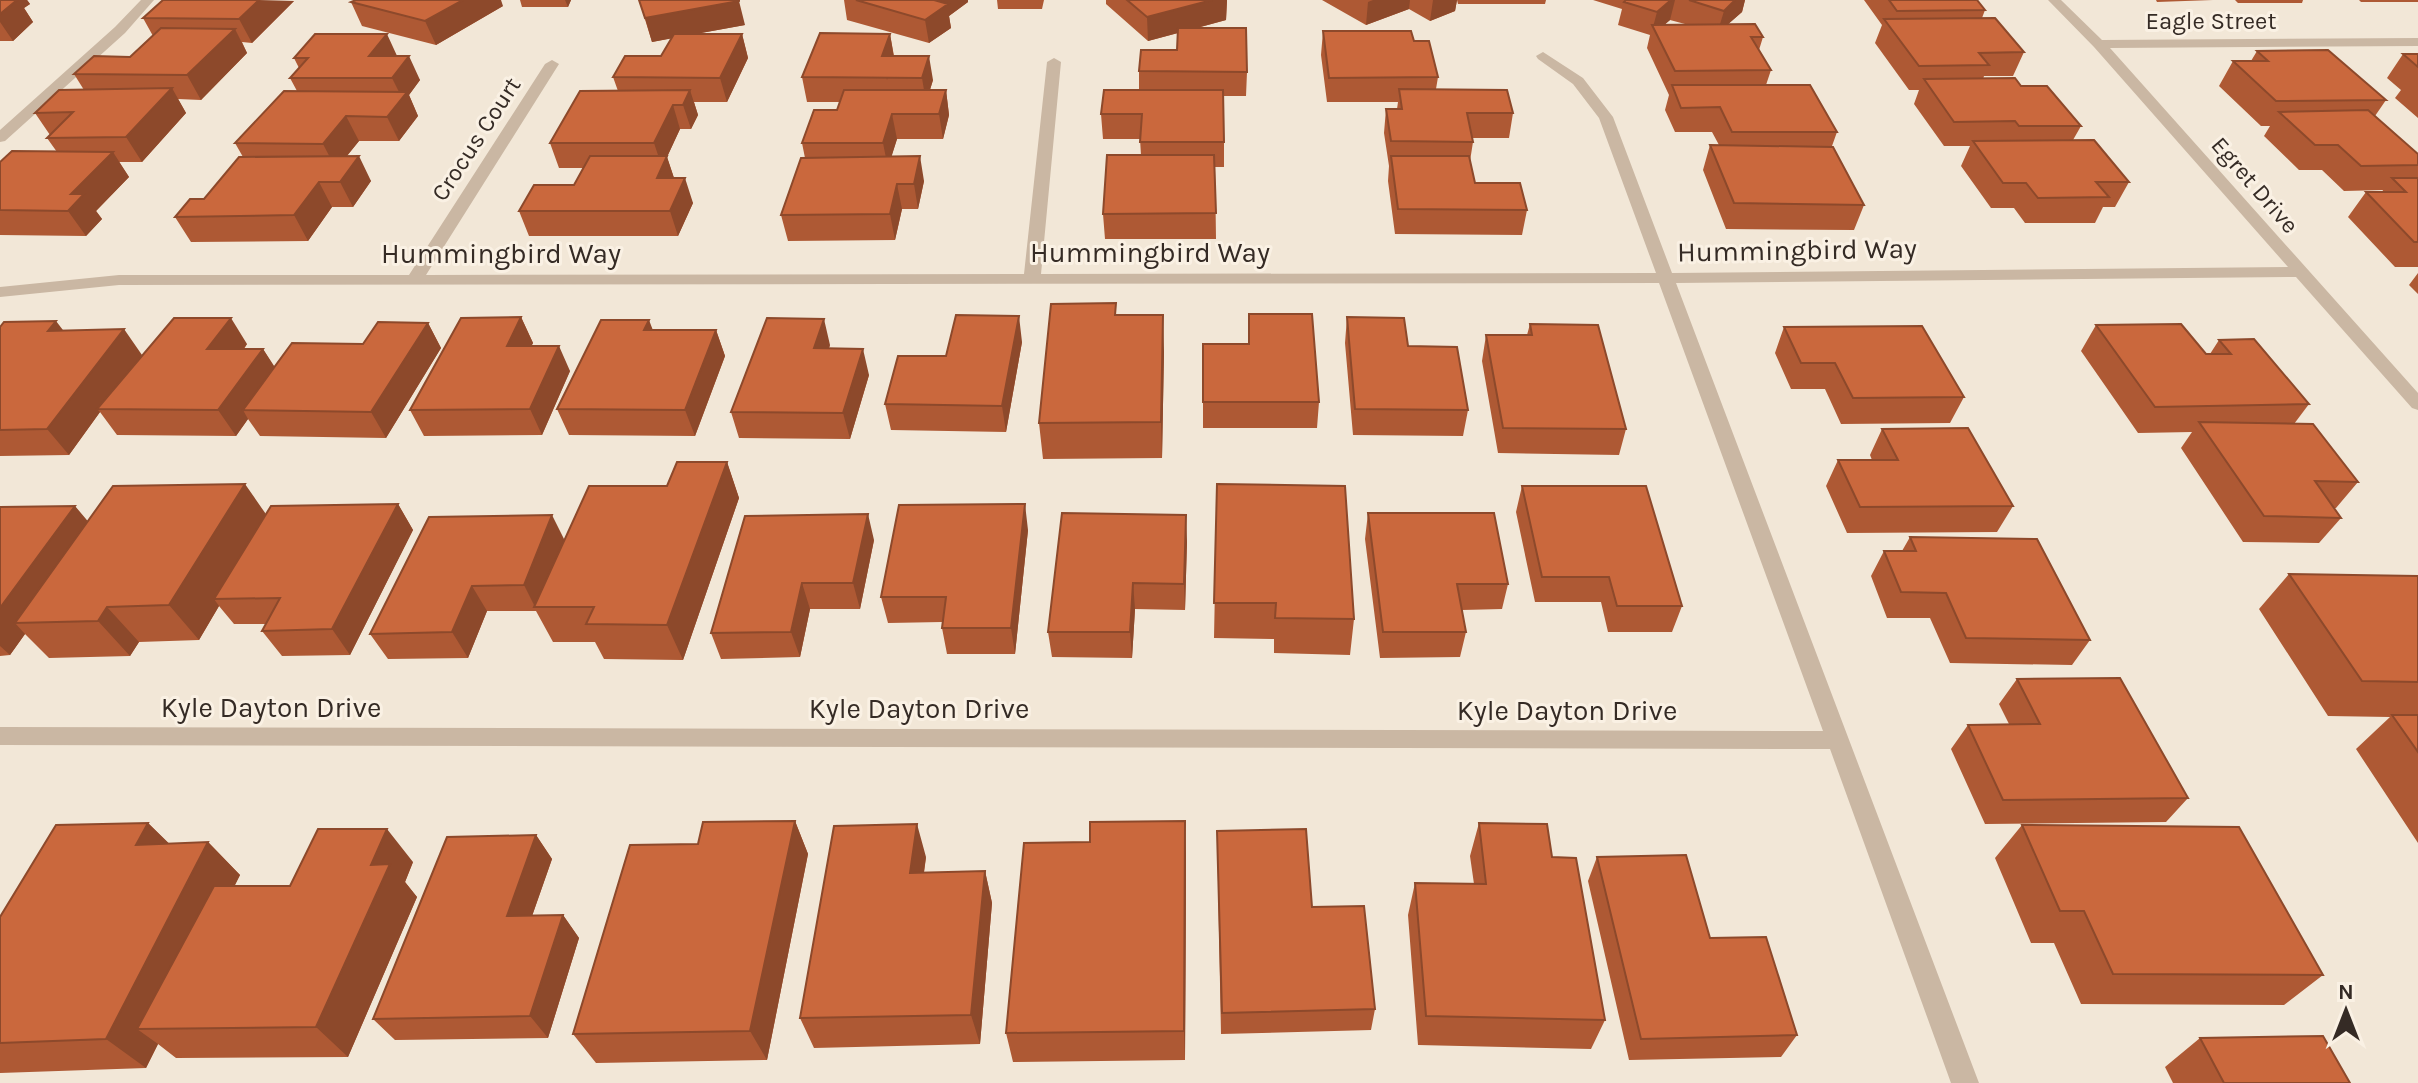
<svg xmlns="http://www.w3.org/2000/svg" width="2418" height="1083" viewBox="0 0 2418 1083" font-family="Karla,sans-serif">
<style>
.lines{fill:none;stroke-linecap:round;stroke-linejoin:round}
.minor{fill:#cab7a3;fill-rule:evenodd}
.wall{fill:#ae5934;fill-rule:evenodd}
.shaded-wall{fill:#8d492b}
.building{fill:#ca683d;stroke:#8d492b;stroke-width:2}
.labels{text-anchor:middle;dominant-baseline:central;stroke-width:6;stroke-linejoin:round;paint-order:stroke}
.far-street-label{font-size:24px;fill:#352b25;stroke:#faf1e4}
.street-label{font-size:28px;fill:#352b25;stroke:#faf1e4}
</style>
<rect width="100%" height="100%" fill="#f2e7d7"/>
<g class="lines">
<path class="minor" d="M141,0H154L125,33L5,141L0,142V130L115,27Z
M2048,0H2061L2102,40L2418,38V46L2110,48L2418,393V410L2412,408L2296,277L1676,283L1979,1083H1951L1830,749L0,745V727L1823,731L1659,283L119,285L0,297V287L119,275H409L545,64L552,60L559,64L426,275L1024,274L1047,62L1054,58L1061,62L1041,274L1656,273L1599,118L1573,84L1538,59L1536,56L1543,52L1583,78L1613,117L1672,273L2288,267L2094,47Z"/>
</g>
<path class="wall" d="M0,0H27L30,4L24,8L33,22L13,41H0Z
M520,0H571L568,7H522Z
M639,0L745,25L695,34H742L748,58L727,102H694L698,115L691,129H680L667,157L674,178L693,203L678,236H529L519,211L574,185L583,168H559L550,143L618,91L613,77L661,56L672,38L652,42Z
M844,0H968V2L949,16L951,28L929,43L847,20Z
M997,0H1044L1042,9H998Z
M1106,0H1227L1226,20L1197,28L1247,72L1246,96H1224V167H1215L1216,239H1105L1103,214L1141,155L1140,139H1103L1101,114L1139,90V71L1177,50L1178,33L1148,41L1106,4Z
M1322,0H1457L1455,11L1430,21L1409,9L1366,25Z
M1457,0H1546L1545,4H1458Z
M1593,0H1745L1742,12L1728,24L1763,37L1759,50L1771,70L1766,85L1837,132L1832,146L1864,205L1854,230L1726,229L1703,170L1710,145H1719L1712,132H1675L1665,110L1669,95L1647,48L1650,35L1618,25L1622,9ZM1670,20L1685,24L1664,25Z
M1864,0H1977L1985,10L1982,18L2024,52L2013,76H1984L1983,79L2021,86L2081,126L2073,140L2129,182L2115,207H2103L2095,223H2025L2014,208H1991L1961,166L1970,146H1944L1914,104L1919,90H1909L1875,43L1882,25Z
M2156,0H2213L2157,2Z
M2235,0H2303L2302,3H2238Z
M2359,0H2418V2H2361Z
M294,1L252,43L242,42L247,53L201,100L178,99L186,113L142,162H119L129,177L96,211L102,219L86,236L0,235V162L57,152L47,138L50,135L35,113L84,90L74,74L130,57L153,36L143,18Z
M351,2L503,6L436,45L362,26Z
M1323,31L1414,41L1438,77L1436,89L1513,113L1509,138H1472L1473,142L1470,161L1475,183L1527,210L1522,235L1395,234L1388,181L1389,166L1384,133L1386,109H1397L1398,102H1327L1321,55Z
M890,34L894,56L933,80L930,90H946L949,115L943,139H897L891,157L924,181L918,209H902L895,240L788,241L781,215L805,158L802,143L837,110L840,102H807L802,77Z
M2257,51L2386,100L2375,116L2418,154V267H2395L2348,217L2366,192H2382L2383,190L2344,191L2322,170H2299L2264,136L2270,126H2261L2219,86L2233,61H2251Z
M2403,54H2418V118L2395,98L2401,90L2387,78Z
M397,56L420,80L409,95L418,116L399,141H359L347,156L371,181L353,207H332L308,241L191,242L175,217L204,199L243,157L235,143L297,91L290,78L299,68L294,58Z
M2418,273V294L2409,285Z
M1249,314L1319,402L1317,428H1203V344H1248Z
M521,317L533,343L531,346L570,371L542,435L424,436L410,410Z
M1347,317L1408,346L1468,410L1463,436L1353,435L1345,343Z
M428,323L441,348L386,438L260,436L248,419L236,436L117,435L100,412L69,455L0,456V327L63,331L142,355L136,363L247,344L244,349H263L274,367L363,344Z
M1530,324L1626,429L1619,455L1498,453L1482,361L1486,335H1527Z
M2096,325L2206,354H2210L2219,340L2309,404L2294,424L2358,482L2336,508H2334L2341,518L2319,543L2243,542L2181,448L2192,432L2138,433L2081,351Z
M1784,327L1964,397L1950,423L1841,424L1825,389H1791L1775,353Z
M653,330H716L725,356L695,436L569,435L557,409Z
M1022,342L1006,432L891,430L885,404L946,356Z
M830,345L829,348L869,375L850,439L739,438L731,412Z
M1164,351L1162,458L1043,459L1039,423Z
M1882,429L2013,506L1997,532L1847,533L1826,486L1838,460H1872L1870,455Z
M727,462L739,498L683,660L604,659L595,642H553L536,611H487L468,658L388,659L370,634L565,540L667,486Z
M1217,484L1354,619L1350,655L1274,653V639L1214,638Z
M1522,486L1682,606L1672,632H1608L1601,602H1535L1516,512Z
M398,504L413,530L350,655L282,656L262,631L266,624H234L219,606L199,640L139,642L130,656L49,658L25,634L10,655L0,656V507L88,521L266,514Z
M1368,513L1508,584L1502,609L1462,610L1466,632L1460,657L1380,658L1365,539Z
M1028,530L1015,654H947L942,628V622L888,623L881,597Z
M1910,537L2090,640L2072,665L1950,663L1930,618H1887L1871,576L1884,551H1902Z
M874,540L860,609H810L800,657L721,659L711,633Z
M1187,541L1185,610L1135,609L1132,658L1052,657L1048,632Z
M2289,574L2418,576V843L2356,749L2390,717L2328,716L2259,609Z
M2017,679L2188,798L2166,822L1985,824L1951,749L1968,725L2009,724L1999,704Z
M795,821L808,854L767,1060L596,1063L573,1034L698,844Z
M148,823L169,844L208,842L240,875L234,886H290L413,862L405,882L417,897L348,1057L176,1058L158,1044L146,1068L0,1073V917Z
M1479,823L1552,857L1605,1020L1591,1049L1418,1045L1408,915L1415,883L1474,884L1470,856Z
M2022,825L2323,975L2284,1005L2081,1004L2054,943H2031L1995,858Z
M1217,831L1312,907L1375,1009L1371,1030L1221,1034Z
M536,835L552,859L532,916L563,915L579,938L548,1038L395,1040L373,1019Z
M1186,854L1185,1060L1013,1062L1006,1033Z
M926,857L924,873L985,871L992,903L980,1044L814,1048L800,1018Z
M1597,857L1710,938L1797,1035L1781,1057L1629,1060L1588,881Z
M2200,1038L2350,1083H2173L2165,1067Z"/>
<path class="shaded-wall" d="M0,0H27L30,4L24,8L33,22L13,41L0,22Z
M259,0L294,1L252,43L239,19Z
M463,0H501L503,6L436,45L425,21Z
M565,0H571L568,7Z
M934,0H968V2L949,16L951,28L929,43L925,20Z
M1212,0H1227L1226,20L1148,41L1147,17Z
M1373,0H1410L1409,9L1366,25L1368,2Z
M1433,0H1457L1455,11L1430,21Z
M1671,0H1675L1670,20L1656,32L1653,27L1657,12Z
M1735,0H1745L1742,12L1717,34L1724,11Z
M739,1L745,25L652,42L645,18Z
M235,29L247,53L201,100L187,75Z
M387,34L398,58L369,56Z
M742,34L748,58L727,102L720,78Z
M890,34L894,58L887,80L882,56Z
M409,56L420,80L409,95L418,116L399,141L387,117L402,98L392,78Z
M929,56L933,80L926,102L922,78Z
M172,88L186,113L142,162L126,137Z
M690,90L698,115L691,129L683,105Z
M946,90L949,115L943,139L939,114Z
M673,105L680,129L667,157L675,181L657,178L662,167L654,143Z
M892,114L897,139L888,168L883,143Z
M346,116L359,141L336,169L323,144Z
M113,152L129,177L96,211L102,219L86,236L68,211L71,194Z
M359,156L371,181L353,207L340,182Z
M920,156L924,181L918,209L914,184Z
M685,178L693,203L678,236L670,211Z
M319,182L332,207L308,241L294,215Z
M897,184L902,209L895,240L890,214Z
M1163,315L1164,351L1162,458L1161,422Z
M1019,316L1022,342L1006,432L1002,406Z
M521,317L533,343L519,372L507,346Z
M231,318L247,344L224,375L207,349Z
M824,319L830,345L820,374L814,348Z
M649,320L659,346L644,330Z
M56,321L76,347L48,331Z
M428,323L441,348L386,438L371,412Z
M124,329L142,355L102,409H97L100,412L69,455L47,429Z
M716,330L725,356L695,436L685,410Z
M559,346L570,371L542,435L530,409Z
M263,349L280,375L243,410L248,419L236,436L218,410Z
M863,349L869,375L850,439L843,413Z
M727,462L739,498L683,660L667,625Z
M245,484L270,520L214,599L219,606L199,640L169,605Z
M398,504L413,530L350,655L332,629Z
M1025,504L1028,530L1015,654L1011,628Z
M75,506L97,532L15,623L25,634L10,655L0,646V608Z
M868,514L874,540L860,609L853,583Z
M552,515L565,541L535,607L524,585Z
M1186,515L1187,541L1185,610L1184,584Z
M802,583L810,609L800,657L791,632Z
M1133,583L1135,609L1132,658L1130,632Z
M472,586L487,611L468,658L452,632Z
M107,607L139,642L130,656L98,621Z
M795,821L808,854L767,1060L750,1031Z
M1185,821L1186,854L1185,1060L1184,1031Z
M148,823L182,856L136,845Z
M917,824L926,857L919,905L910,873Z
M387,829L413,862L405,882L417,897L348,1057L316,1027L371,865Z
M536,835L552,859L524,939L507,916Z
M208,842L240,875L165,1028L137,1029L158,1044L146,1068L106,1039Z
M985,871L992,903L980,1044L971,1015Z
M563,915L579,938L548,1038L530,1016Z"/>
<path class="building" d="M0,0H17L0,14Z
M163,0H259L239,19L143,18Z
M356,0H463L425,21L351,2Z
M639,0H739V1L645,18Z
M856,0H934L948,4L925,20Z
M1127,0H1212L1147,17Z
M1626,0H1671L1657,12L1624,2Z
M1689,0H1735L1724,11Z
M1889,0H1977L1985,10L1897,11Z
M1995,18L2024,52L1979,53L1989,65L1919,66L1884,19Z
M1755,24L1763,37H1751L1771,70L1675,71L1652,25Z
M161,28L235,29L187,75L74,74L94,56L130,57Z
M1178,28H1246L1247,72L1139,71L1141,50H1177Z
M1323,31H1411L1414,41H1429L1438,77L1329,78Z
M820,33L890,34L882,56H929L922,78L802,77Z
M315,34H387L369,56H409L392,78H290L308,58H294Z
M674,34H742L720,78L613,77L625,56H661Z
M2328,50L2386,100L2276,101L2233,61H2268L2257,51Z
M2403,54H2418V67Z
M2015,78L2021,86H2047L2081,126H2019L2015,121L1954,122L1924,79Z
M1672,85H1810L1837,132H1732L1720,107L1681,108Z
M172,88L126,137L47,138L73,112L35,113L59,90Z
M1399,89L1507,90L1513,113H1467L1473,142L1391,141L1386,109H1402Z
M690,90L683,105H673L654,143H550L580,91Z
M844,90H946L939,114H892L883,143H802L814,110H837Z
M1104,90H1223L1224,142H1140L1142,114H1101Z
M284,91L407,92L387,117L346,116L323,144L235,143Z
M2368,110L2418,154V165L2361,166L2338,145H2315L2279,112Z
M2094,140L2129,182H2096L2109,197L2038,198L2026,183H2003L1973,141Z
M1710,145L1833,147L1864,205L1734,203Z
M12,151L113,152L71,194H84L68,211L0,210V162Z
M1107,155H1214L1216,213L1103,214Z
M359,156L340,182H319L294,215L175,217L190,199H204L239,157Z
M590,156H667L657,178H685L670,211H519L534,185H574Z
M920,156L914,184H897L890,214L781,215L801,158Z
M1391,156H1469L1475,183H1520L1527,210L1398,209Z
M2392,178H2418V242H2414L2366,192H2406Z
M1116,303L1115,315H1163L1161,422L1039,423L1051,304Z
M1249,314H1312L1319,402H1203V344H1249Z
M956,315L1019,316L1002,406L885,404L898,356H946Z
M521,317L507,346H559L530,409L410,410L461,318Z
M1347,317L1404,318L1408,346L1457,347L1468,410L1355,409Z
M174,318H231L207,349H263L218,410L97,409Z
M767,318L824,319L814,348L863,349L843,413L731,412Z
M601,320H649L644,330H716L685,410L557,409Z
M56,321L48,331L124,329L47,429L0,430V327L4,322Z
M378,322L428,323L371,412L243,410L292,343L363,344Z
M1530,324L1598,325L1626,429L1503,428L1486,335H1532Z
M2181,324L2206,354H2231L2219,340L2254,339L2309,404L2155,407L2096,325Z
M1922,326L1964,397L1853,398L1835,363H1801L1784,327Z
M2199,422L2313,424L2358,482L2315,481L2341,518L2264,516Z
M1968,428L2013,506L1860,507L1838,460H1898L1882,429Z
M677,462H727L667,625L586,624L594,607H534L589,486H667Z
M245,484L169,605L107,607L98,621L15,623L113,486Z
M1217,484L1345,486L1354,619L1275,618L1276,603H1214Z
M1522,486H1646L1682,606H1617L1609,577H1542Z
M398,504L332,629L262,631L280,598L214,599L271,506Z
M1025,504L1011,628H942L946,597H881L899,505Z
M75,506L0,608V507Z
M1062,513L1186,515L1184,584L1133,583L1130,632H1048Z
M1368,513H1494L1508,584H1457L1466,632H1383Z
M868,514L853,583H802L791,632L711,633L745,516Z
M552,515L524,585L472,586L452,632L370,634L429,517Z
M1910,537L2037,539L2090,640L1966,638L1946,593L1901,592L1884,551H1916Z
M2289,574L2418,576V682L2362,681Z
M2120,678L2188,798L2003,800L1968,725L2040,724L2017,679Z
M2392,715H2418V752Z
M795,821L750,1031L573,1034L630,845L698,844L703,822Z
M1185,821L1184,1031L1006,1033L1024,843L1090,842V822Z
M148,823L136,845L208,842L106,1039L0,1043V917L56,825Z
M1479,823L1547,824L1552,857L1576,858L1605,1020L1426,1016L1415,883L1486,884Z
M917,824L910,873L985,871L971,1015L800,1018L834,826Z
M2022,825L2239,827L2323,975L2113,974L2084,911H2060Z
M318,829H387L371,865L390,864L316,1027L137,1029L214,886H290Z
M1306,829L1312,907L1364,906L1375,1009L1222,1013L1217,831Z
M536,835L507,916L563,915L530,1016L373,1019L447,837Z
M1686,855L1710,938L1766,937L1797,1035L1641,1039L1597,857Z
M2323,1036L2350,1083H2224L2200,1038Z"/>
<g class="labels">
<g class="far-street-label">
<text x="2211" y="21">Eagle Street</text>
<text transform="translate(476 139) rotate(-57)">Crocus Court</text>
<text transform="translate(2255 185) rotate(49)">Egret Drive</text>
</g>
<g class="street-label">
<text transform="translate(1797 250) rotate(-1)">Hummingbird Way</text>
<text x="1150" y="252">Hummingbird Way</text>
<text x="501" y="253">Hummingbird Way</text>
<text x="271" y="707">Kyle Dayton Drive</text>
<text x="919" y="708">Kyle Dayton Drive</text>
<text x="1567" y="710">Kyle Dayton Drive</text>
</g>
</g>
<g transform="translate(2346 1011)" stroke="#faf1e4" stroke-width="6" paint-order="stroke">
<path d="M0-6L14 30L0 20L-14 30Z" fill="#352b25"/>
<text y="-12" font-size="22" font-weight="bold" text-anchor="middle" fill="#352b25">N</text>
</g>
</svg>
